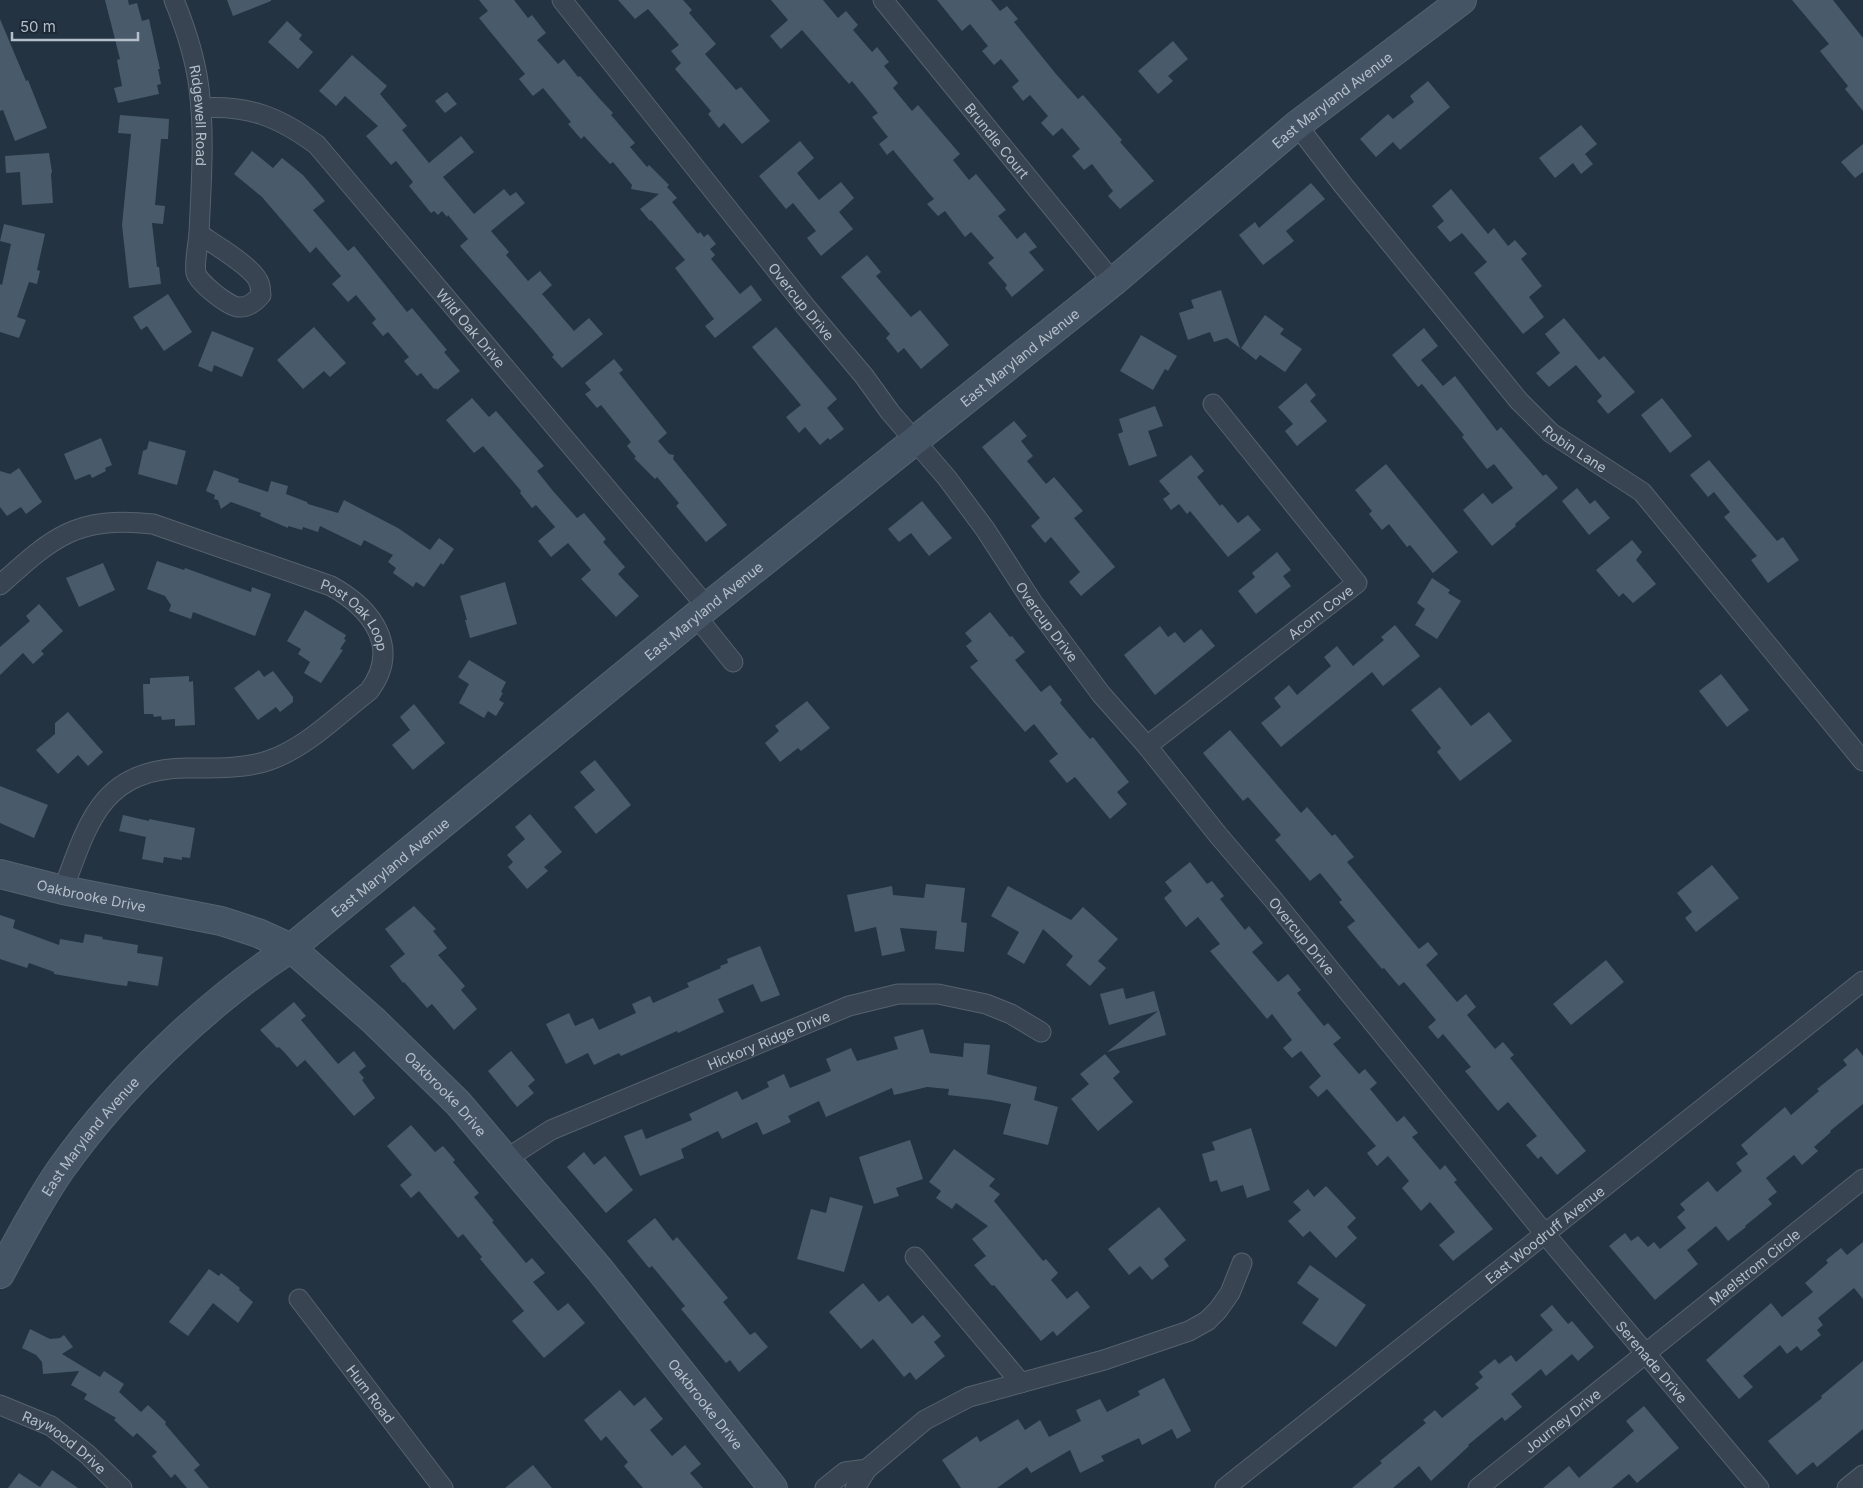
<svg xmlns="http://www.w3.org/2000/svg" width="1863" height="1488" viewBox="0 0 1863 1488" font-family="Inter,sans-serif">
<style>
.building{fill:#495a6a}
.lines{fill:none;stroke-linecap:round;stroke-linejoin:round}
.street-casing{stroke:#56626e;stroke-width:21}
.secondary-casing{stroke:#56626e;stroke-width:30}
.street{stroke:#384451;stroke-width:19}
.secondary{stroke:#455464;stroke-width:28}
.labels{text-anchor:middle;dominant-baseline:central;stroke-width:5;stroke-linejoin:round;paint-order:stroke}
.street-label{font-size:14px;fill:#b4bfcb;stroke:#1d2936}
</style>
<rect width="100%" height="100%" fill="#233341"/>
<path class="building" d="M105,0H128L129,5L137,3L142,21L149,19L160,69H158L161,84L157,85L159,94L118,103L114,88L122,86L117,60L120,59Z
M227,0H271V1L233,16Z
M479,0H514L528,18L532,15L546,33L537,40L558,64L564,59L578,77L580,76L599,98L613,113L611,115L635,143L630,147L647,167L649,165L669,185L667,187L677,198L672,202L698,234L700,232L704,237L708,234L716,244L710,249L715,255L711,259L740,294L751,285L762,300L715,338L705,326L714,319L675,268L685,260L651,220L650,221L640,209L659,194L631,189L632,185L613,162L610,164L584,136L581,139L568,124L571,122L543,88L533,96L519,79L525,74L479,18L488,11Z
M618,0H683L692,10L689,13L716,44L705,54L736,90L741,87L770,121L742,144L724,123L719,128L708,114L711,111L675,69L681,63L671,51L679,45L648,9L635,19Z
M771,0H823L838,18L846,11L858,25L853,30L872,52L877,47L889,62L884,66L898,83L893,88L912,111L918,105L960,154L953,160L969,180L976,174L1006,210L998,216L1017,239L1025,232L1037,247L1029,252L1044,270L1012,297L1005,288L1007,285L988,263L994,258L971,232L965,237L945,211L938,216L927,204L934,199L927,191L893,150L887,155L879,144L888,137L872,117L878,113L852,81L849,84L802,30L781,49L770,36L788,20Z
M937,0H991L1000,11L1007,6L1018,19L1014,22L1056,74L1078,99L1083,95L1122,140L1120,142L1154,181L1120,209L1108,196L1113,191L1092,164L1084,170L1072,156L1080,149L1062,128L1053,136L1041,123L1048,116L1030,95L1023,101L1012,87L1019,81L1001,59L994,65L982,51L988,46L970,24L962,31Z
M1792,0H1833L1863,38V111L1845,89L1848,86L1820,51L1829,44Z
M0,19L26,81L28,80L47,128L15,141L3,110L0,111Z
M287,21L302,35L299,39L313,52L298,69L268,42Z
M1173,41L1188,59L1168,76L1173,81L1158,94L1138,71Z
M352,55L387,86L380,94L407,126L402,130L429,163L461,136L474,152L443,177L474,214L504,189L510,196L516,192L525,203L491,231L509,252L506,255L528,281L540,271L552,285L542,294L574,331L589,318L603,334L562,368L552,357L554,355L535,332L460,246L468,239L448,215L447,217L442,211L438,215L434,211L431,213L409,186L413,182L396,161L391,165L366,136L378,126L345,96L336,106L319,91Z
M1428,81L1450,107L1400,150L1393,142L1376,157L1360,139L1388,114L1393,119L1414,102L1410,96Z
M447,92L457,104L445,113L435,101Z
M120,115L169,119L168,139H161L155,205L165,206L163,224L152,223L157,267H159L161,284L129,288L122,225L131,134L118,133Z
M1581,125L1597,144L1585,154L1593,164L1581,174L1573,163L1555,178L1539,158Z
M800,141L814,158L797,173L819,200L841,182L854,198L839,212L853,229L821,256L807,238L816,231L793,203L786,209L759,176Z
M1863,144V172L1855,178L1841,162Z
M252,151L273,168L282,158L303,175L325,201L313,210L348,251L354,246L407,312L412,308L447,350L444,352L460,371L437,390L436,388L434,389L421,373L417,376L404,361L409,357L388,332L383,336L372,323L376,319L356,295L348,302L332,284L341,276L316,247L310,253L262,197L234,174Z
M49,153L52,172L51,174L53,203L22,205L20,172L6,173L5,156Z
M1311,183L1325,199L1286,231L1294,241L1263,265L1239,235L1255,222L1259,228Z
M1451,189L1488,234L1494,228L1508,246L1515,240L1527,254L1521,259L1542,286L1529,297L1544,317L1523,334L1474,273L1487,262L1462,233L1450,242L1437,227L1444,221L1432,206Z
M4,224L45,234L37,270L40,271L37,284L29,282L17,317L26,320L19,338L0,332V284L2,285L11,244L0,241Z
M867,255L881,272L876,276L911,317L920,310L949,345L921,369L904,348L898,353L886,338L890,334L841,277Z
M1221,290L1240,348L1227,338L1214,342L1210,332L1188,340L1179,313L1194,308L1191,300Z
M168,294L192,332L164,351L147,326L141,330L133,317Z
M1265,315L1284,329L1280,334L1302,349L1285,372L1260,355L1256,360L1241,348Z
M1564,318L1599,360L1604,356L1635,392L1608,414L1597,401L1602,396L1576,365L1549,387L1536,373L1560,353L1545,334Z
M314,327L346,363L330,377L324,371L303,389L277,360Z
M776,327L837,399L827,408L844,429L830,440L828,438L820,445L805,427L799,433L786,417L801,405L752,347Z
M1424,328L1438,346L1421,360L1443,386L1455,376L1497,431L1501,427L1543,476L1546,474L1558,488L1515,524L1516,526L1492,546L1463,510L1483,493L1492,504L1513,488L1494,464L1487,469L1462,437L1464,435L1422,384L1418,387L1392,355Z
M212,331L254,348L242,377L214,365L212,372L198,366Z
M1141,335L1177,356L1168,371L1165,369L1153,390L1120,371Z
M614,359L623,370L619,373L667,433L658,441L669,454L674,455L673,459L727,525L706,542L676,506L679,503L657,477L655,479L634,458L636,457L627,446L631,442L601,405L597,408L585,394L591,390L585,383Z
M1306,383L1316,395L1310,401L1327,421L1297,446L1285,431L1293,424L1278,407Z
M472,398L489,417L496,411L544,466L537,471L553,491L577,518L584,513L606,539L603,542L625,567L618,574L639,596L616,617L581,579L591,570L568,543L551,557L538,541L555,527L536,505L532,508L520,493L521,491L483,446L474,453L446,420Z
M1662,398L1692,436L1670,453L1641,415Z
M1155,406L1163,426L1148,431L1157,456L1129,466L1118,434L1123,432L1119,419Z
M1014,421L1027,436L1021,441L1033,456L1027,461L1046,484L1054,477L1083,511L1074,518L1115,567L1081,596L1069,582L1080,572L1051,537L1045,543L1031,526L1040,518L982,447Z
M101,438L112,465L105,468L106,471L92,478L90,474L75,480L64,454Z
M149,441L186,451L177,485L138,474L143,451L147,449Z
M1191,455L1204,471L1197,477L1220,506L1222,504L1238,523L1248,515L1261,530L1228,557L1190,511L1187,514L1179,504L1171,510L1163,499L1170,494L1159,481Z
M1709,460L1777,541L1783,537L1799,560L1768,583L1751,560L1757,556L1724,517L1730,512L1714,492L1708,497L1690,475Z
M1386,464L1458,552L1433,573L1410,545L1407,547L1389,524L1382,530L1369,514L1372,511L1355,490Z
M19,468L42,502L26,514L21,507L7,516L0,507V471L10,474Z
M214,470L239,479L238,482L268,492L271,481L288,486L286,494L307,502L308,504L338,513L344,500L398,528L430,550L439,538L454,549L443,565L441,563L424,587L416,582L413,587L393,573L396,568L388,562L393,555L364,540L361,546L320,526L318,532L303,527L302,530L288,526V528L260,516L261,513L231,502L221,509L218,500L214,499L215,495L206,491Z
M1577,488L1590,504L1595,500L1610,518L1589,535L1562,501Z
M922,501L952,538L929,556L911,533L899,542L888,529Z
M1632,540L1642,552L1636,560L1656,584L1633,603L1623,593L1619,597L1596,570Z
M1277,552L1291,570L1283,576L1291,586L1256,614L1238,591L1255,577L1252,573Z
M157,561L184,570L185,568L251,592L252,587L271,594L255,636L193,612L191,619L169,611L171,605L165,596L147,589Z
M103,563L115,590L79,607L66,578Z
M1432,578L1450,590L1448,593L1461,601L1437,639L1415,625L1425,609L1417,603Z
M505,582L517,624L470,638L465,620H467L460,596Z
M39,604L63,631L41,651L44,654L33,664L23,653L0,675V647L30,621L26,616Z
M305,610L346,635L344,639L346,640L340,649L343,650L321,683L304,673L310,662L298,654L301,649L287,641Z
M990,612L1010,637L1012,636L1025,652L1015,660L1041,692L1050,685L1062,700L1060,703L1090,739L1093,737L1129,782L1117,792L1127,804L1110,819L1075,777L1067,783L1049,761L1058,754L1034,724L1025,732L970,667L978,661L966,646L972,641L965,633Z
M1395,625L1420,656L1383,686L1372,672L1281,747L1261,723L1281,707L1274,698L1289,685L1297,695L1331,666L1324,657L1337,646L1353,666L1384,640L1381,637Z
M1160,626L1168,637L1175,632L1184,643L1201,629L1215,646L1155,695L1124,655Z
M469,660L506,682L501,692L503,693L499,700L504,703L496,716L488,711L484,718L459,703L469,684L458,677Z
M259,670L264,677L273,671L293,697V702L280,712L276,707L258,720L234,688Z
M1721,674L1749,710L1727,727L1699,691Z
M189,676V682L193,681L195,725L175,726V719L162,720L161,716L154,717L153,714H144L143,684H150V678Z
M1440,687L1471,726L1489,712L1512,741L1460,781L1437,752L1441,748L1411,710Z
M807,701L830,728L801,751L798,748L780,762L765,743L779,731L775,726Z
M414,704L445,743L413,770L392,745L410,730L400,717Z
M68,712L103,752L88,766L78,755L58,774L36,750L55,734V723Z
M1230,730L1301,813L1307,807L1332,836L1335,834L1354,857L1347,862L1419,949L1428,942L1438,954L1426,965L1457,1002L1466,994L1476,1007L1467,1015L1495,1049L1503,1042L1514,1055L1510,1058L1586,1151L1557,1175L1541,1156L1538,1159L1526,1145L1537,1136L1508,1102L1498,1111L1465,1071L1471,1067L1443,1034L1438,1039L1428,1027L1436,1020L1404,982L1399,986L1384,968L1382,969L1347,927L1355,921L1339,902L1342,900L1320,873L1310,881L1275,840L1281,835L1248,797L1243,801L1203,753Z
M595,760L631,805L596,834L574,807L595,790L580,772Z
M0,786L48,805L34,838L0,823Z
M530,814L562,852L544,867L548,871L527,889L508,867L513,862L507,855L525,839L515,827Z
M123,815L149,821V819L195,828L190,858L182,857V860L164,857L163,863L142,859L146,837L119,831Z
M1190,862L1207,884L1212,881L1224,896L1220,899L1245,930L1249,926L1263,943L1252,952L1278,982L1288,974L1301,990L1297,993L1324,1026L1328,1023L1341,1038L1333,1044L1359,1074L1365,1069L1377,1083L1370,1089L1397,1122L1404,1116L1418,1133L1412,1137L1440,1170L1445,1165L1457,1180L1454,1182L1493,1229L1453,1261L1439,1245L1455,1232L1430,1202L1421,1211L1402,1188L1409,1181L1388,1156L1377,1166L1367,1153L1376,1146L1327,1089L1318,1097L1309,1087L1321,1076L1301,1051L1292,1058L1283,1048L1292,1040L1272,1014L1267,1019L1210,951L1220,944L1198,917L1186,927L1164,898L1172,891L1165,882Z
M1712,865L1739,898L1696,932L1685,918L1692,912L1677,893Z
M926,884L965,888L961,922L967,923L964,952L935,949L937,931L900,928L905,951L882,956L876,927L855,932L847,895L892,886L893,895L924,898Z
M1008,886L1071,920L1083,907L1118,939L1098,961L1106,968L1090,986L1066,965L1073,956L1043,929L1024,964L1007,954L1019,932L991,916Z
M414,906L436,929L433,931L447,948L438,955L465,986L461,990L477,1009L454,1030L432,1004L427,1008L404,982L403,983L390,966L405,954L385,929Z
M0,915L15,920L13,928L59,945L60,939L83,943L85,934L103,937L102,939L138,945L137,953L163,957L158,986L128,981L127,986L112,984L54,974V972L29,963L27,968L0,959Z
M760,946L780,995L761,1002L753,984L718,999L724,1012L678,1033L677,1031L621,1056L619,1053L594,1065L588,1053L566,1064L546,1024L569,1013L575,1026L593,1018L599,1030L636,1013L632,1004L650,996L653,1003L689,987L687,983L721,968L720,966L728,963L727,959Z
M1606,960L1624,982L1571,1025L1553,1004Z
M1123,988L1126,999L1154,991L1166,1035L1107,1052L1158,1011L1109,1025L1100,994Z
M294,1002L306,1016L301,1020L338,1064L354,1051L366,1066L359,1072L364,1078L362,1080L375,1098L354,1116L305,1060L297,1067L285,1053L279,1047L277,1048L260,1030Z
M923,1029L930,1053L963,1057L964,1043L990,1045L987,1074L1037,1087L1034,1100L1058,1107L1048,1145L1003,1134L1011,1104L991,1100L948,1095L949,1089L927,1087L894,1095L892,1088L826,1117L819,1101L788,1116L791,1122L763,1135L757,1122L722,1139L718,1131L681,1149L684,1158L640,1176L624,1136L642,1129L646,1139L692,1120L689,1114L737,1091L742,1100L769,1087L767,1082L784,1074L790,1088L831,1071L826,1059L851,1048L857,1061L898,1049L894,1037Z
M1857,1048L1863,1056V1104L1830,1131L1831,1132L1814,1147L1818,1151L1802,1165L1794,1155L1766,1178L1777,1192L1768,1199L1772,1204L1745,1226L1746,1227L1728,1241L1716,1226L1687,1250L1698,1264L1655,1300L1609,1246L1625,1233L1631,1241L1638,1236L1648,1247L1654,1242L1660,1249L1686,1228L1677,1217L1685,1210L1680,1204L1708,1181L1717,1192L1742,1171L1736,1163L1748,1154L1741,1145L1785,1107L1791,1115L1819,1091L1817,1089L1847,1065L1843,1060Z
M511,1051L535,1080L528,1086L534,1093L517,1107L488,1071Z
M1105,1054L1120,1072L1113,1078L1133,1102L1098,1131L1071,1099L1089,1084L1080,1074Z
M411,1125L435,1152L443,1146L455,1160L453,1162L479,1193L474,1197L494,1221L492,1222L526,1263L532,1258L545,1273L533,1282L558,1311L568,1303L585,1323L544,1358L512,1321L524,1311L480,1259L482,1257L463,1234L458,1238L419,1191L411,1198L400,1185L412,1175L387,1146Z
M1251,1128L1270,1190L1247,1198L1243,1185L1221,1192L1217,1180L1210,1182L1202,1154L1215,1150L1212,1142Z
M910,1140L923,1179L896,1188L899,1196L874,1204L859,1157Z
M954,1149L995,1179L989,1186L1000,1194L994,1201L1043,1261L1046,1259L1058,1273L1051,1280L1067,1299L1077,1291L1090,1307L1057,1336L1053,1331L1041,1341L994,1285L992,1286L974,1265L986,1256L972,1239L988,1226L956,1203L952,1209L936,1198L941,1191L929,1182Z
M584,1152L594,1165L605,1156L633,1190L606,1213L567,1167Z
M1326,1186L1356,1218L1347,1227L1357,1238L1336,1258L1310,1231L1303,1237L1288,1221L1301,1210L1293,1202L1308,1189L1314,1197Z
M830,1197L863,1206L844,1272L797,1259L811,1209L826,1213Z
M1159,1207L1186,1240L1164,1259L1169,1266L1152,1280L1140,1266L1129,1275L1108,1249Z
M655,1218L673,1241L677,1237L728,1298L723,1302L750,1335L755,1332L768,1347L739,1372L730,1360L726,1363L681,1309L685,1306L652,1266L649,1268L627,1241Z
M1863,1242V1299L1854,1288L1818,1318L1823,1325L1817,1330L1821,1335L1801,1351L1797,1346L1787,1354L1780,1345L1743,1376L1753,1387L1739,1399L1706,1360L1771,1303L1782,1317L1813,1292L1805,1283L1828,1263L1826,1260L1841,1248L1847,1255Z
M1310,1265L1366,1305L1336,1347L1302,1323L1319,1299L1297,1283Z
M209,1269L219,1276L221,1273L240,1288L239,1290L253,1302L238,1323L213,1303L188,1336L169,1322Z
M863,1283L879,1302L888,1295L912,1324L923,1315L941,1336L934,1342L945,1356L916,1380L910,1372L904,1377L873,1339L861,1349L829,1312Z
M1552,1305L1568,1324L1572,1321L1594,1347L1578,1361L1572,1354L1546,1376L1541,1369L1511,1394L1522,1407L1505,1421L1502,1417L1468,1445L1469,1446L1431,1481L1419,1466L1393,1488H1352L1382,1463L1380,1461L1426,1423L1423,1420L1435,1410L1442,1418L1479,1388L1475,1384L1483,1377L1479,1372L1495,1359L1499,1364L1511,1355L1516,1362L1553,1330L1540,1315Z
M30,1329L50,1339L60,1338L64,1335L73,1347L62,1354L100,1377L104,1371L124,1384L119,1392L141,1412L148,1405L166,1422L165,1424L200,1465L194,1470L209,1488H187L175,1474L171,1478L152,1456L157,1452L137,1433L133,1437L114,1420L116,1418L84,1399L87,1394L71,1385L79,1371L43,1374L42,1362L36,1355L22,1348Z
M1863,1361V1429L1817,1467L1813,1462L1797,1475L1768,1441L1822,1398L1821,1396Z
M1164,1378L1191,1431L1177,1439L1172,1429L1142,1445L1139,1438L1101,1456L1104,1461L1080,1473L1070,1450L1031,1473L1027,1467L997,1488H961L942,1460L977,1436L980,1442L1018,1419L1025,1430L1040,1420L1049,1437L1081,1421L1076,1410L1100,1399L1107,1412L1140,1395L1138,1391Z
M620,1390L634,1406L645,1397L663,1419L650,1430L672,1456L685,1445L701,1464L690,1473L703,1488H643L624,1466L628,1462L606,1436L601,1441L584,1420Z
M1644,1406L1679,1448L1637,1483L1629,1474L1612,1488H1543L1569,1466L1579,1478L1634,1431L1626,1421Z
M533,1465L552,1488H505Z
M52,1470L78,1488H8L19,1473L40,1487Z"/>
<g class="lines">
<defs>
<g id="street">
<path id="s1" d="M174,0C186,29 195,57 199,88C205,136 201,186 199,234"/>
<path id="s2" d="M562,0L805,306L864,376L890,412L947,478L985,529L1033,603L1101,694L1147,746L1218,835L1271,897L1545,1234L1759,1488"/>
<path id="s3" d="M883,0L1113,282"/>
<path id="s4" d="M201,108C249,105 279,117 317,145L707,607"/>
<path id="s5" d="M1297,125L1343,185L1519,401L1551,433L1642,492L1863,761"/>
<path d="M199,234C212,243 255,268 259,283C261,286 260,291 261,295C255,302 248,308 238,307C228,306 199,283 196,273C194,264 198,244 199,234Z"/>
<path id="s6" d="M0,585C54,536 77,516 153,524L331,586C371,608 402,647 369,691C338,715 307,747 270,760C246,769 212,768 186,768C101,769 88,823 63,890"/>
<path d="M696,616L733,662"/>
<path id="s7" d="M1147,746L1357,583L1213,404"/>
<path id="s8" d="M506,1159L551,1130L849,1006L898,994H938L986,1004L1011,1014L1041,1032"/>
<path d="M915,1257L1021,1383"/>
<path id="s9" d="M299,1299L443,1488"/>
<path id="s10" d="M0,1405L51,1426L87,1454L122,1488"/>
<path d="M825,1488L845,1472L867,1469"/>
<path d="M855,1488L867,1469L925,1420L969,1397L1104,1360L1189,1331L1207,1321L1218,1310L1230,1293L1242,1263"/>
<path id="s11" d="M1225,1488L1863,981"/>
<path id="s12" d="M1478,1488L1863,1179"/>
<path d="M1847,1488L1863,1475"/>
</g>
<g id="secondary">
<path id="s13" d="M0,874L63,890L221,921L258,933L291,948L373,1020L458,1103L600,1270L773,1488"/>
<path id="s14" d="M0,1274C19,1239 38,1202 61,1169C120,1086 206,1003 291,948L707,607L1113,282L1297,125L1462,0"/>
</g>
</defs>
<use href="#street" class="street-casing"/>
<use href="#secondary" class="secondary-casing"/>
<use href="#street" class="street"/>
<use href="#secondary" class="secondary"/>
</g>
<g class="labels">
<g class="street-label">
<text stroke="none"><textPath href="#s14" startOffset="1785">East Maryland Avenue</textPath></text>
<text stroke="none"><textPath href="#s1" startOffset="119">Ridgewell Road</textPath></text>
<text stroke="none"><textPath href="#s3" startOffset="181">Brundle Court</textPath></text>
<text stroke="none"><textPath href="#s2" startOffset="385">Overcup Drive</textPath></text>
<text stroke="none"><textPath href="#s4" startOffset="364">Wild Oak Drive</textPath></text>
<text stroke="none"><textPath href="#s14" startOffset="1380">East Maryland Avenue</textPath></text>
<text stroke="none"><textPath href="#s5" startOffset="428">Robin Lane</textPath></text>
<text stroke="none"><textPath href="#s14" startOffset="975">East Maryland Avenue</textPath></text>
<text stroke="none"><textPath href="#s7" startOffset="219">Acorn Cove</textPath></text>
<text stroke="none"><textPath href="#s6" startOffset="399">Post Oak Loop</textPath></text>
<text stroke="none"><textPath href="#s2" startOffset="789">Overcup Drive</textPath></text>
<text stroke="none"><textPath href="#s14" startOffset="570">East Maryland Avenue</textPath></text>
<text stroke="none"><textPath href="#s13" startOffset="94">Oakbrooke Drive</textPath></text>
<text stroke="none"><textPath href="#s2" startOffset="1194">Overcup Drive</textPath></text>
<text stroke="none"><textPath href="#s8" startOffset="289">Hickory Ridge Drive</textPath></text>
<text stroke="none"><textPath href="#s13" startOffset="514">Oakbrooke Drive</textPath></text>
<text stroke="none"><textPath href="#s14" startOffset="165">East Maryland Avenue</textPath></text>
<text stroke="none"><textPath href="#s11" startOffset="408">East Woodruff Avenue</textPath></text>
<text stroke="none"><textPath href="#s12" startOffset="354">Maelstrom Circle</textPath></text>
<text stroke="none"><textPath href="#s2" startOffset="1745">Serenade Drive</textPath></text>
<text stroke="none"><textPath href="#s9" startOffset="119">Hum Road</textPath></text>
<text stroke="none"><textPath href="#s13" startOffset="919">Oakbrooke Drive</textPath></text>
<text stroke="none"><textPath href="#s12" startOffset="108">Journey Drive</textPath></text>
<text stroke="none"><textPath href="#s10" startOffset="75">Raywood Drive</textPath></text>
</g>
</g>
<path d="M12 32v8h126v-8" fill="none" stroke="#b4bfcb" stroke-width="2.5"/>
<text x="20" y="32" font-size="15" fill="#b4bfcb" stroke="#1d2936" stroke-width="4" paint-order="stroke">50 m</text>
</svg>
